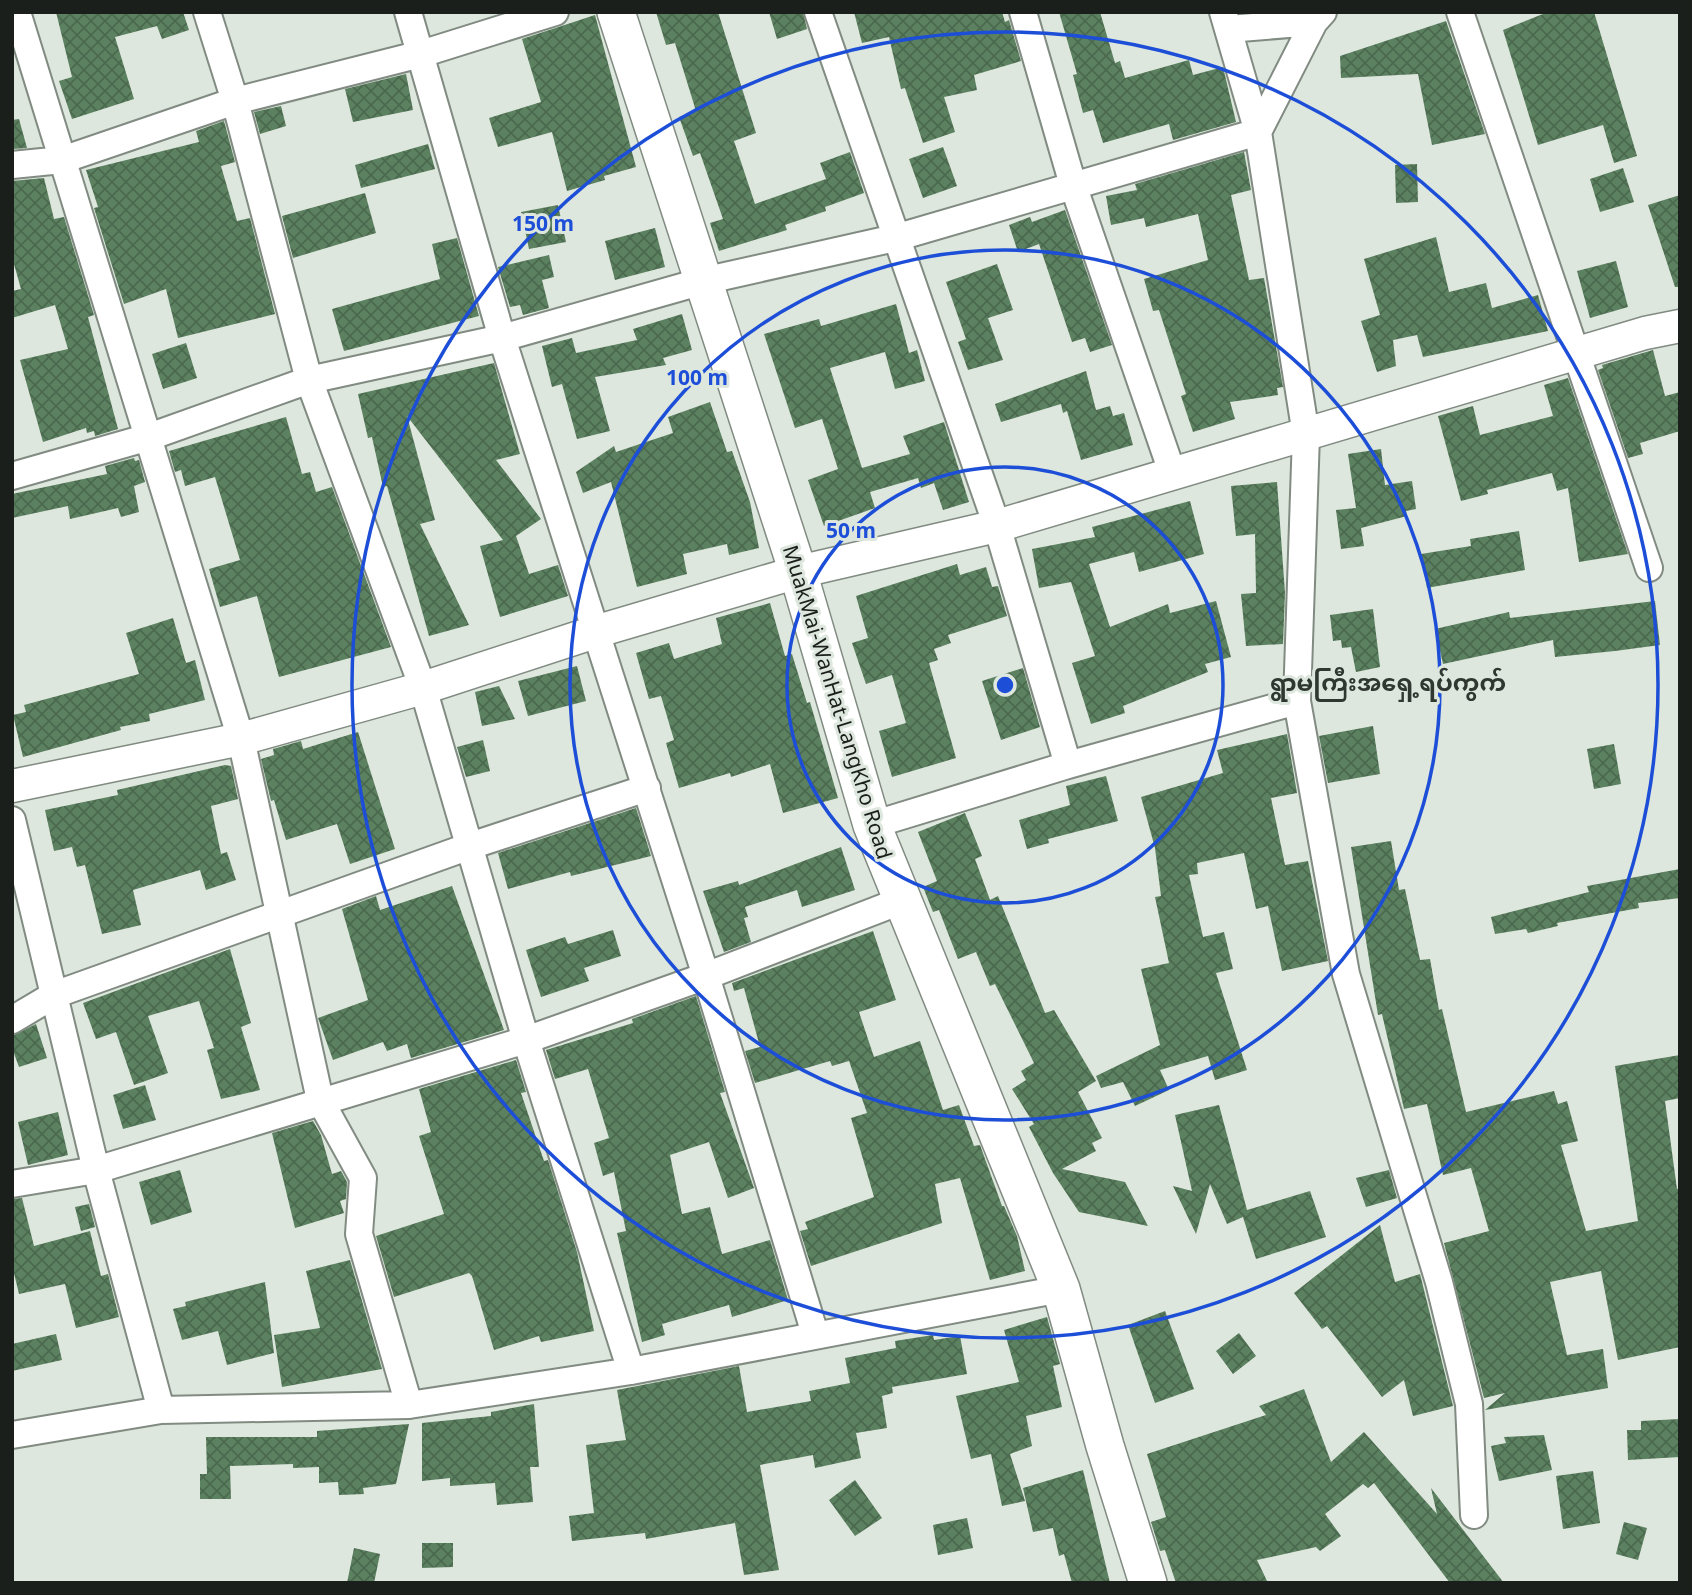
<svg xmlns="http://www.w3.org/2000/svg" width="1692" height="1595" viewBox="0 0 1692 1595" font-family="'Noto Sans','Noto Sans Myanmar',sans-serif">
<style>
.building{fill:url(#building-cross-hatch)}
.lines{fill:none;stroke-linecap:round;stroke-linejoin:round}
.minor-casing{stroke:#818b82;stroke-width:30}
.tertiary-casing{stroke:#818b82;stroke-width:35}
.secondary-casing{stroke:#818b82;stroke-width:40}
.minor{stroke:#fff;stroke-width:26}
.tertiary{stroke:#fff;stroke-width:32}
.secondary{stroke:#fff;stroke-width:37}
.ring{fill:none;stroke:#1d4ed8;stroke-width:3.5}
.labels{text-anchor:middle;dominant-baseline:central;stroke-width:6;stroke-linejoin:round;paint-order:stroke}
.street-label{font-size:21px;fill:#1b1f1b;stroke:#dde7dd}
.quarter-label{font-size:24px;font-weight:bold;fill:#2f3730;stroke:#dde7dd}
.centre{fill:#1d4ed8;stroke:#dde7dd;stroke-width:3.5}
.ring-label{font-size:21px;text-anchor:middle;font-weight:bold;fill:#1d4ed8;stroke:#dde7dd;stroke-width:6;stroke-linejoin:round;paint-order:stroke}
</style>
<defs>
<pattern id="building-cross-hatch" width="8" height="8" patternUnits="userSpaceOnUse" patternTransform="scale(1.75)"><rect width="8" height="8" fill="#5c8160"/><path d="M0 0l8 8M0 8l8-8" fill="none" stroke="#4b694e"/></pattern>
</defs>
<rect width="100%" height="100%" fill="#dde7dd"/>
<path class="building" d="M56,12H183L189,30L162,39L157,26L115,37L134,99L72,119L59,81L72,77Z
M656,12H718L756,133L734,141L755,204L826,179L820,163L850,152L864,193L825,207L826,211L785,225L787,230L719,251L710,223L723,219L700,153L693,156L679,117L696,111L675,43L666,45Z
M769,12H803L807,29L777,39Z
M854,12H1002L1005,22L1009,20L1021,61L974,75L977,90L944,97L955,132L923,143L905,88L901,89L889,37L862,43Z
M1059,12H1100L1115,63L1120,61L1125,78L1189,60L1193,75L1223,67L1236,122L1173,140L1169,124L1103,143L1093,110L1083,113L1073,75L1077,74Z
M1548,12H1594L1637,156L1614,163L1603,125L1538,145L1503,30Z
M595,15L636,167L604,176L605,180L567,191L552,132L498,147L489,118L541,102L522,39Z
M1446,21L1485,134L1432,145L1418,74L1341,78L1340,56Z
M406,74L413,110L353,122L345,89Z
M281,106L286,126L260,134L254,112Z
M19,119L27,148L12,149V120Z
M224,121L235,162L221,166L237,221L250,218L275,314L178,338L166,289L124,304L94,208L98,207L86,170L199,142L196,131Z
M428,144L435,169L361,188L355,165Z
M943,147L957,186L923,198L909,159Z
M1244,152L1251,190L1231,195L1249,280L1264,278L1283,387L1277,388L1278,395L1230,402L1235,419L1193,432L1181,396L1186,394L1159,310L1153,311L1144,279L1208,260L1198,214L1146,227L1144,218L1111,225L1106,196L1137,190L1135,184Z
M1417,164L1418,202L1396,203L1395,165Z
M1623,168L1634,202L1600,212L1590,179Z
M44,178L54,219L64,217L94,315L88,317L118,429L95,436L94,431L87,433L86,428L43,442L20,360L68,349L55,305L12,318V291L21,289L12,257V181Z
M365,193L376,233L293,258L282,216Z
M1680,195V287H1675L1648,205Z
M558,205L566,242L529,249L521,212Z
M1065,210L1112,345L1090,352L1085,338L1072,342L1039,244L1018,252L1009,225L1030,217L1032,222Z
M655,228L665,267L615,280L605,241Z
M1436,237L1449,292L1486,283L1492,308L1538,295L1548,331L1423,357L1417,335L1393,340L1396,366L1377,372L1361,321L1380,315L1364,259Z
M457,238L479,316L344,351L332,309L440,279L432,244Z
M549,255L554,277L542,280L549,308L523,315L520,305L510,307L498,267Z
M1616,261L1628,307L1590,318L1577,271Z
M997,264L1013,310L988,318L1003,360L968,370L958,342L966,339L946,282Z
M896,304L909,353L917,350L925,381L895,389L885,352L830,368L862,468L910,454L903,436L944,422L969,502L943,510L934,483L921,488L918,478L870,492L875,508L824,526L808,480L838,469L822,419L795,428L764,334L819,319L821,326Z
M682,314L692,350L663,358L666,365L595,377L610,431L577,439L562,384L552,387L542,346L572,338L576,353L637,340L633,329Z
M186,343L197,378L163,389L152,354Z
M1653,350L1665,396L1680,392V431L1640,443L1643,454L1628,458L1598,370L1603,368L1602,365Z
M494,363L520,454L496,460L541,519L516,536L529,574L558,565L568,596L500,617L480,546L503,540L407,416L435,520L420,524L469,625L429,636L387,486L383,487L372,437L368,438L358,394Z
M1086,371L1096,410L1110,406L1113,416L1124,413L1133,445L1081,460L1067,411L1063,413L1061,404L1001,422L995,404Z
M1568,378L1628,554L1579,562L1568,488L1557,491L1552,473L1487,490L1488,494L1461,501L1438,416L1473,406L1480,435L1553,416L1544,385Z
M710,402L727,452L732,451L750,502L759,548L729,555L727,544L683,554L687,574L637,587L611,482L583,493L576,472L614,446L616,452L673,433L668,417Z
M286,417L302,474L310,472L316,492L332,487L391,647L279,677L257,596L220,607L209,569L240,560L215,477L185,486L181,470L175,472L169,451Z
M1381,449L1385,485L1412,481L1416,509L1406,511L1407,516L1361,528L1364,546L1341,549L1336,510L1356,508L1348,454Z
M134,458L135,461L139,460L145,482L134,486L139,512L121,517L118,508L70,519L68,506L12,518V494L107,474L105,466Z
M1277,482L1285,593L1283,644L1246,646L1241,594L1256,593L1255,534L1236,536L1231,486Z
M1190,501L1204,554L1139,572L1134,552L1089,564L1110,627L1168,604L1170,613L1216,601L1231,657L1205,664L1208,672L1123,706L1125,713L1091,724L1072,663L1095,656L1071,582L1039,588L1032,549L1095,537L1092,527Z
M1519,531L1525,570L1427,588L1421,554L1471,546L1470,539Z
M957,564L960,575L986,567L992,587L998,586L1007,616L948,635L951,643L934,649L938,660L929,663L956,758L892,777L879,731L906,723L892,675L866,684L852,643L868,638L856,596Z
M1655,601L1660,645L1615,651L1555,657L1553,640L1443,664L1435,629L1509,612L1510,618Z
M770,603L785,656L792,654L807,703L810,702L838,798L783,813L770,764L731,777L730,773L679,788L666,743L674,740L661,696L649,699L636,653L669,643L674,659L722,644L716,618Z
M1373,609L1380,667L1356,672L1351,647L1342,648L1341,640L1333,641L1330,615Z
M173,618L186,663L195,660L205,700L149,714L150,721L120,727L121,730L23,757L13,715L26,712L24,705L139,674L126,633Z
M577,666L586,701L528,716L518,681Z
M1023,668L1040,727L1001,740L982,681Z
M499,686L515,719L482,726L475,692Z
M1373,726L1380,774L1328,783L1319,736Z
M358,732L395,849L350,864L337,824L286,840L274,800L271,801L261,759L274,755L273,749L301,741L303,749Z
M1287,734L1297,793L1271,798L1285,865L1308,861L1328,961L1282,971L1268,906L1256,909L1244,853L1197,863L1198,874L1189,875L1203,937L1224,932L1233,969L1216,973L1247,1070L1215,1080L1208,1056L1160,1070L1169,1090L1135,1106L1123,1082L1101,1088L1096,1076L1160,1045L1141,969L1169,963L1155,897L1161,896L1155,848L1141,797L1223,773L1217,750Z
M483,740L490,771L466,777L457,747Z
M1614,744L1621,784L1594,789L1587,749Z
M225,765L231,766L238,799L211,806L221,854L227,852L236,880L206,890L200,870L133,890L141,925L102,934L85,865L77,867L72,847L54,851L45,810L118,795L117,790Z
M1106,776L1118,821L1048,839L1049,843L1027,849L1019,820L1070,805L1066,786Z
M636,808L651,856L571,876L570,872L508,889L498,853Z
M965,813L982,856L975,859L990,900L998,896L1045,1013L1054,1010L1096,1081L1078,1092L1102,1138L1092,1143L1096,1151L1062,1169L1125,1182L1148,1226L1079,1212L1053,1173L1029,1127L1034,1124L1012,1089L1026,1080L1021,1071L1034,1063L995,984L990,986L976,952L958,959L939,910L933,912L923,887L937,881L918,832Z
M1391,841L1399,890L1405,889L1420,960L1430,959L1439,1010L1442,1009L1466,1112L1554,1091L1558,1104L1567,1101L1578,1141L1561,1145L1586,1231L1638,1221L1615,1066L1680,1055V1098L1665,1101L1677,1189L1680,1188V1347L1618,1360L1601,1271L1550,1282L1567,1355L1603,1349L1608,1388L1485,1410L1505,1393L1484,1398L1444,1243L1489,1231L1471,1168L1443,1175L1427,1104L1404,1109L1382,1014L1378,1015L1351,847Z
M841,847L855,890L802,907L797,890L745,907L748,917L744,918L751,942L724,952L703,891L738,881L739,885Z
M1680,869V898L1638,903L1639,908L1557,923L1558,926L1528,933L1526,929L1495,934L1491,917L1589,892L1587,886Z
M452,886L504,1030L411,1058L407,1044L387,1051L383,1042L333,1060L318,1018L368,1000L342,909L376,896L380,910Z
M613,930L621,956L584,968L589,981L541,997L526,950L565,937L568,944Z
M873,931L896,1000L859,1012L874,1057L920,1041L943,1110L959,1105L974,1146L980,1145L1002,1206H1004L1017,1236L1025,1271L990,1280L960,1178L935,1184L942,1223L811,1266L800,1231L808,1229L805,1222L874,1197L851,1118L867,1113L849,1061L832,1066L830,1061L755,1083L745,1051L760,1047L744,988L734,991L732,983Z
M230,949L251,1023L241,1027L260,1090L221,1099L207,1050L214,1048L199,1001L148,1016L168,1073L134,1085L116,1032L96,1039L83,1003Z
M696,996L725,1092L720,1093L754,1188L728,1198L709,1142L670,1155L682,1214L710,1207L722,1254L770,1240L788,1300L732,1317L729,1305L662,1324L665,1335L642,1342L617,1233L626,1231L614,1172L603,1176L594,1143L609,1138L588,1069L555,1079L546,1050L633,1023L632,1019Z
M36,1024L47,1058L19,1067L12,1048V1036Z
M516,1060L526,1092L521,1093L544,1161L548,1160L577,1252L594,1331L541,1342L539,1336L494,1350L472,1276L469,1273L394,1297L376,1236L444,1214L419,1136L431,1132L419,1089Z
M145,1085L156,1120L123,1129L113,1095Z
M1219,1105L1247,1210L1310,1191L1326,1237L1256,1259L1243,1217L1227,1224L1210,1184L1196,1234L1173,1186L1192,1191L1175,1115Z
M58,1112L68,1155L28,1165L18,1122Z
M313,1121L321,1135L332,1174L341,1171L347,1182L346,1199L340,1201L344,1213L295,1228L272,1133Z
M180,1170L192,1212L151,1225L139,1182Z
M1389,1170L1397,1198L1366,1207L1356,1178Z
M22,1198L34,1246L90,1231L101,1276L108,1274L119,1317L76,1328L65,1284L19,1294L12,1265V1199Z
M89,1204L95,1227L81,1231L75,1207Z
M1380,1225L1395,1282L1420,1274L1453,1406L1413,1416L1404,1380L1382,1397L1327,1326L1322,1329L1294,1293Z
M350,1260L382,1369L282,1387L274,1335L320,1328L306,1271Z
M265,1282L274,1353L227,1365L218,1331L182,1340L173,1309L186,1306L185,1302Z
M1165,1311L1194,1389L1155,1403L1128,1325Z
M1047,1317L1060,1364L1053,1366L1062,1407L1026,1416L1032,1446L1010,1454L1025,1501L1002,1506L991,1454L971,1459L956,1396L1019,1382L1004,1330Z
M1239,1333L1256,1356L1233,1374L1216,1351Z
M56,1334L62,1360L12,1371V1344Z
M933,1335L934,1340L960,1336L967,1374L892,1387L893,1393L882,1396L887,1428L856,1433L861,1458L815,1468L813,1455L760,1465L779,1570L744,1575L735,1523L646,1539L645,1533L572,1541L569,1516L594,1513L586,1445L626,1440L617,1390L739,1366L747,1412L811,1401L809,1391L850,1383L845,1358L896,1348L895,1341Z
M1304,1389L1331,1462L1364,1432L1437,1514L1431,1488L1504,1583H1450L1374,1483L1368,1488L1363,1484L1325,1514L1341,1536L1320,1551L1316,1547L1257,1560L1268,1583H1176L1165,1550L1160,1551L1151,1522L1166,1517L1147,1454L1266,1415L1259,1406Z
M534,1404L539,1467H530L533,1502L497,1505L495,1483L450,1486V1478L422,1481V1423L491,1416V1412Z
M1680,1419V1457L1628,1460L1627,1430H1641V1421Z
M409,1424L396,1484L363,1488L364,1494L339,1495L338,1482L319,1483V1467L293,1468V1464L230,1466L231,1499H200V1474H207L206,1437H317V1431Z
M1544,1435L1552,1470L1499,1481L1491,1446L1506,1443L1504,1437Z
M1083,1470L1110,1583H1072L1064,1554L1059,1556L1053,1528L1033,1532L1023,1488Z
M1593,1471L1600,1523L1563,1529L1556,1476Z
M855,1480L882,1518L855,1536L829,1500Z
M967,1518L973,1548L938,1555L933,1525Z
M1624,1522L1647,1528L1638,1560L1616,1554Z
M422,1543H453V1567L422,1568Z
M354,1548L380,1554L374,1583H347Z"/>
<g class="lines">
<defs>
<path id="minor" d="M17,12L241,739L320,1100L363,1178L359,1234L409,1405
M207,12L235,101L309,380L423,688L526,1040L631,1371
M408,12L502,338L706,976L815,1334
M818,12L997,526L1068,765
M1023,12L1073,185L1172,472
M1460,12L1649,568
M1228,29L1314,22
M12,165L62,160L235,101L421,54L555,12
M12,476L149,437L309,380L502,338L703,281L895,238L1258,132L1314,22L1323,12
M1297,701L1346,974L1439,1282L1469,1404L1474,1515
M12,820L96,1170L161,1410L409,1405L631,1371L1061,1289
M872,825L1068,765L1297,701L1306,435L1258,132L1223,12
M12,1020L54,995L470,846L647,788
M12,1184L96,1170L526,1040L706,976L903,900
M12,1435L161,1410"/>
<path id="tertiary" d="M12,786L241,739L423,688L598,631L798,572L997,526L1645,333L1680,326"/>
<path id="secondary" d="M616,12L798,572L872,825L1061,1289L1105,1446L1148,1583"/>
</defs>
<use href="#minor" class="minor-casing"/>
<use href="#tertiary" class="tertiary-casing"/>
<use href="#secondary" class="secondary-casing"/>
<use href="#minor" class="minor"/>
<use href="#tertiary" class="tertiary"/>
<use href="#secondary" class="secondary"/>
</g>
<g class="ring">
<circle cx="1005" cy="685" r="218"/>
<circle cx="1005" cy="685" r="435"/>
<circle cx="1005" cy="685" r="653"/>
</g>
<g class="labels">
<g class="street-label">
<text transform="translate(838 702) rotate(73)">MuakMai-WanHat-LangKho Road</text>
</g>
<g class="quarter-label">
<text x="1388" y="681">ရွာမကြီးအရှေ့ရပ်ကွက်</text>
</g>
</g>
<circle cx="1005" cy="685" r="10" class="centre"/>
<g class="ring-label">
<text x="543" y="231">150 m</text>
<text x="697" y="385">100 m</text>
<text x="851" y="538">50 m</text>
</g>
<rect width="1692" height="1595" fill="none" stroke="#1b1f1b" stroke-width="28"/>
</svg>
